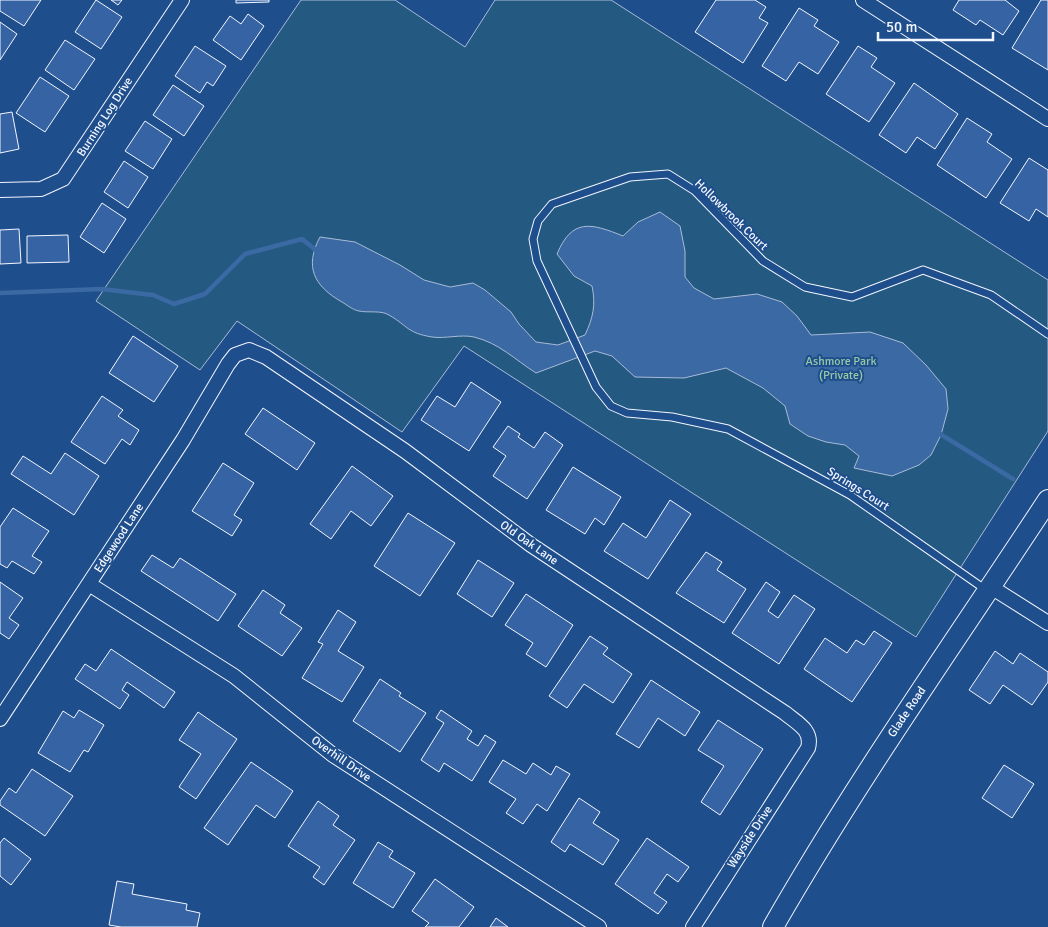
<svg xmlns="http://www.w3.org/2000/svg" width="1048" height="927" viewBox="0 0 1048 927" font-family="Signika,sans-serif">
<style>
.green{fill:#245a82;stroke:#a8bbd7}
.water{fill:#3b69a3;stroke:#a8bbd7}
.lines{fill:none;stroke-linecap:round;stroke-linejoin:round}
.stream{stroke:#3b69a3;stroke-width:4.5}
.building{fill:#3563a3;stroke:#f2f6ff}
.lane-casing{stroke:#f2f6ff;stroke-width:9}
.street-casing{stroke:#f2f6ff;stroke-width:16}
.secondary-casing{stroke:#f2f6ff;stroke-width:22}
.lane{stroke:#1f4e8c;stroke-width:7}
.street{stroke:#1f4e8c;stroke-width:14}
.secondary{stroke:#1f4e8c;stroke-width:20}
.labels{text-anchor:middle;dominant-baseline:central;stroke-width:4;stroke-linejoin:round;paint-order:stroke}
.street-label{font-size:12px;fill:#f2f6ff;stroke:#1f4e8c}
.park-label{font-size:12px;fill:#97c8a6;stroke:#1f4e8c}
</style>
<rect width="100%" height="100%" fill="#1f4e8c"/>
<path class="green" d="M301,0H395L465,47L495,0H611L1048,280V431L916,637L464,346L402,432L237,321L200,370L96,301Z"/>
<path class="water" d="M660,212L680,226L685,251V277L694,288L714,299L757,294L782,302L797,316L811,335L870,332L903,343L926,365L946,389L948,409L941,435L931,455L919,465L892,476L854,468L859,456L845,445L826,442L808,436L790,424L785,406L763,388L726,368L684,378L635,377L612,356L595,351L536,373C514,359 499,343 474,337C461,334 445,339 432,337C407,333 408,326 389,315C381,310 368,313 359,311C353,310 347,305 342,302C314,286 304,267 320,237L355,242L400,265L424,280L450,287L473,283L485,290L511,312L519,324L536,342L558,345L585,335C593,318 596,305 592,286L574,276L557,254C572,218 591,223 623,236L638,222Z"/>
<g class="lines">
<path class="stream" d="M0,293L101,289L153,295L174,304L205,294L245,254L302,239L317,251
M937,432L1013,479"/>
</g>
<path class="building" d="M0,0H41L24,26L0,11Z
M96,0L122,17L101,49L75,32Z
M111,0H122L118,5Z
M236,0H269V2L236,3Z
M716,0H755L766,7L759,18L768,23L743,63L695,32Z
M959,0H1005L1019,11L1003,35L980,20L976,25L953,10Z
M1041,0H1048V70L1012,48Z
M799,8L818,20L814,26L839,42L818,74L799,62L786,81L762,66Z
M248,14L264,26L241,60L213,40L230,16L241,24Z
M0,22L17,34L0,60Z
M65,40L95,59L74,90L45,70Z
M195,46L226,66L213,86L207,82L200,93L175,76Z
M858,46L877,58L871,67L895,83L869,122L826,94Z
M40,77L69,96L45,132L16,113Z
M914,83L958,114L935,149L917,137L906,153L879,135Z
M173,85L204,106L184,136L153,115Z
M12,112L19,149L0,153V114Z
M967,118L992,134L987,142L1012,159L986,198L937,165Z
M145,121L172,139L153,169L125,151Z
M1029,158L1048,170V217L1036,209L1029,221L1000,203Z
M124,161L148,177L128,208L104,192Z
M102,203L126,219L104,253L80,237Z
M19,229L21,263L0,264V230Z
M68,235L69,262L27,263V236Z
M133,336L178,366L154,402L109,373Z
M471,382L501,402L469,451L421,420L437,396L455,407Z
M102,396L123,410L118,416L139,430L130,445L122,439L105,464L71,442Z
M263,408L315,443L297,470L245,434Z
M508,426L520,434L518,437L534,448L545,432L563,445L527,499L493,476L506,456L493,447Z
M65,453L99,476L74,515L11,474L23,456L51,474Z
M223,463L254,483L234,515L242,520L232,536L192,511Z
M352,466L393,496L371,526L351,511L331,539L310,524Z
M573,467L621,497L604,525L595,518L585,534L546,510Z
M670,500L691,514L648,579L604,551L623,523L646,538Z
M13,508L49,531L32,556L42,562L34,574L12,561L7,568L0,564V527Z
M408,513L455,543L420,596L374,566Z
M706,552L722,562L717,570L746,589L724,623L676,593Z
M152,555L173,568L180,558L236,594L218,621L141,571Z
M478,560L514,583L492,617L457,594Z
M0,582L23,598L9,618L19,625L9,639L0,633Z
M766,582L780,592L768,611L778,618L794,595L815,609L779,664L732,633Z
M263,590L285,605L280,613L302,628L282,656L238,626Z
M526,594L573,625L546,667L526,654L533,643L505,625Z
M338,610L356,622L338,651L364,667L342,702L302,678L323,644L318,642Z
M874,631L892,643L852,702L804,669L825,638L847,653L856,640L864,645Z
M590,636L608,648L603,654L632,674L613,703L584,684L567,708L549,696Z
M111,649L175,692L164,708L127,682L122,690L129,695L120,709L75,679L85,664L96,671Z
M995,651L1013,664L1020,653L1048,672V682L1032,705L1003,685L990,704L969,690Z
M380,679L401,693L399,696L426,713L400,752L353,721Z
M651,680L700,712L685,736L658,718L639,748L616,734Z
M79,710L104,725L88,752L84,750L70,772L38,753L63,711L74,718Z
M441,710L472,731L467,739L478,746L485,735L496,742L472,781L444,763L439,772L421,760L444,723L436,718Z
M198,712L237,739L196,799L179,787L201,754L179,740Z
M718,720L763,749L720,815L701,802L724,766L698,750Z
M503,760L526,774L533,763L551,775L556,766L570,774L547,811L537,804L523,824L506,813L516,799L489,782Z
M251,762L293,791L275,818L256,805L228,845L204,828Z
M1004,765L1034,784L1012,818L982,798Z
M32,769L73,796L45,836L0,805V801L9,788L16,793Z
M579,798L600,812L593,823L619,840L603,865L570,844L565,852L551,842Z
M318,801L339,816L333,825L355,840L324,885L313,877L320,867L288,846Z
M4,838L31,859L11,885L0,876V843Z
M647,838L689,867L678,882L667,874L654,893L667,902L658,914L615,884Z
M378,842L393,851L389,857L415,873L393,908L353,883Z
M435,879L474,907L459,927H425L429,923L412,911Z
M117,881L134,884L132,894L187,904L186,910L200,913L197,927H121L109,925Z
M496,918L508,927H490Z"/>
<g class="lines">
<defs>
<path id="lane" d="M986,590L850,495L728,429L672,417L627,413L611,406L596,387L537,261L533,239L538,221L552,204L630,177L668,174L695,191L763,261L805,287L852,297L923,270L991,295L1048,334"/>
<path id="street" d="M863,0L1048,119
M0,190L41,189L63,179L182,0
M89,584L234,676L333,755L599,927
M991,587L1048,623
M0,719L183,440L228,364L235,355L249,350L266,357L405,451L531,545L785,713C797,723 813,730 808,748L693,927"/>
<path id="secondary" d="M773,927C857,780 955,642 1048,500"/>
</defs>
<use href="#lane" class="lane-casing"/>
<use href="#street" class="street-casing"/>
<use href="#secondary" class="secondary-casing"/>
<use href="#lane" class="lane"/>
<use href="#street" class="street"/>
<use href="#secondary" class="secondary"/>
</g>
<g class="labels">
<g class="street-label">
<text transform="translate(105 117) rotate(-57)">Burning Log Drive</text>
<text transform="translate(731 215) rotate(44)">Hollowbrook Court</text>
<text transform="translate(858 489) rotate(32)">Springs Court</text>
<text transform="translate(119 538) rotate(-57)">Edgewood Lane</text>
<text transform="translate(529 543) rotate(35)">Old Oak Lane</text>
<text transform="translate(907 712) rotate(-56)">Glade Road</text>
<text transform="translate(341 759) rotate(35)">Overhill Drive</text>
<text transform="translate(750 837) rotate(-57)">Wayside Drive</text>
</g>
<g class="park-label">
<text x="841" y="361">Ashmore Park<tspan x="841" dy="14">(Private)</tspan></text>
</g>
</g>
<path d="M878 32v8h115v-8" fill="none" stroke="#f2f6ff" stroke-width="2.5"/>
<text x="886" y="32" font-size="15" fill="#f2f6ff" stroke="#1f4e8c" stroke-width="4" paint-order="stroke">50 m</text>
</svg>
